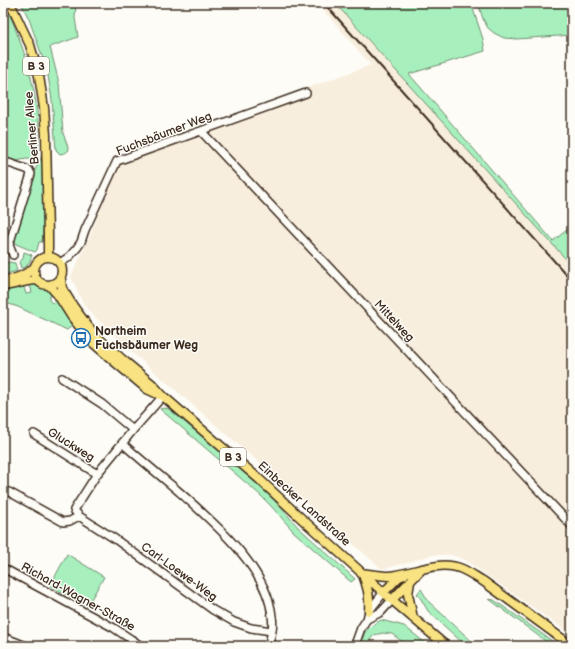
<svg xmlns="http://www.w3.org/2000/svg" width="575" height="649" viewBox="0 0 575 649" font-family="'Balsamiq Sans',sans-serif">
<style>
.built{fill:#f8eedd}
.green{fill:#a7f0be;stroke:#718d6e}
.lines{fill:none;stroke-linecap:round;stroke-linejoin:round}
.minor-casing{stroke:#3b2a1e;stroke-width:10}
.major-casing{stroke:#3b2a1e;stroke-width:11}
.minor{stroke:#fdfcf7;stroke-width:7}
.major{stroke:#f8e281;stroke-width:8}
.rail{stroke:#3b2a1e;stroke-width:2}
.labels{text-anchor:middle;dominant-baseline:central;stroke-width:3;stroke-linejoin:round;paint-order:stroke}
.shield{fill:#fdfcf7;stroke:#75695f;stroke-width:1}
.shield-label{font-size:11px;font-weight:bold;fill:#3b2a1e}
.street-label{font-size:12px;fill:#3b2a1e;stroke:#fdfcf7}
.poi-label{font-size:12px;font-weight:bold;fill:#3b2a1e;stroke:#fdfcf7;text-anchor:start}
</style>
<rect width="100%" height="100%" fill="#fdfcf7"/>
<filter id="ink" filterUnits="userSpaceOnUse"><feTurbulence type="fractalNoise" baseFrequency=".025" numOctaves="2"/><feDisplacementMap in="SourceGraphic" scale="8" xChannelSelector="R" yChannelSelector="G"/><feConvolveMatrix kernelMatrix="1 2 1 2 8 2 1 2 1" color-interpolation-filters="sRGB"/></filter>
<g filter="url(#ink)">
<path class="built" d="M317,3H335L572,266V635L465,560L452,555H431L407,563L382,569L127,348L85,307L71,277L89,238L111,182L116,157L371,65Z"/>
<path class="green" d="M3,3C10,13 14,25 18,36C33,75 42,119 37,160L27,159L15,161L3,157Z
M21,3H83L76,5L75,18L78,37L50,47L59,83L63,133L69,150L65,153L60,154L56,150L52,100L47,70L29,19Z
M335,3H471L483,39L485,51L409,74L553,241L572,226V266Z
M478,3H572V35L517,39L504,38L494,33L488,28L483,19Z
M42,147H43L44,221L42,242H39L37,250L35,252L16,244L14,238L33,174L41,158Z
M24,252L32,255C30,261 28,268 21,268L19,262L23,259Z
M8,262L15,263L17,271L6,274L3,273C3,269 4,264 8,262Z
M23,284L26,294L32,293L30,284C38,284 48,289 54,294L49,297V300L52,303L58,299L72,326L67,330L18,307L3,302V289Z
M164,408L169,409L243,470L274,500L298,527L355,579L351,582L294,532L271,506L259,494L160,409Z
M67,554L104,577L87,606L50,586Z
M421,589L429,602L477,646H466L428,611C424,605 422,599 417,594Z
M489,599L494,600L559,646H552Z
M381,620L404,626L429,646H408L392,634L383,633L374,635L370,640L371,646H363C361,630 369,628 381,620Z"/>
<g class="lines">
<defs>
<path id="minor" d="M201,131L572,526
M3,161L29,170L31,174L9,245L13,255
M60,263L69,257L77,248L81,242L85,230L117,161L306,93
M62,378L102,404L133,430
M163,396L133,430L97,474L74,510L79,516L115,539L213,610L234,622L251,628L272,631
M34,434L97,474
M122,443C140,459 158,474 176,489C211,520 267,567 272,616C274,627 271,636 268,646
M9,492L63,522L70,521L79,516
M3,568L114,628L141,646
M367,619L381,612L392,600
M3,637L26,646
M356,646V642L361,628L367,619L369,611L384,592"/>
<path id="major" d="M10,3L30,45L39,76L44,108L46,135L48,236V257
M34 271a14 14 0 1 1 28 0a14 14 0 1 1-28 0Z
M61,279L62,288L73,306L87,325L96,336L123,360L152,384L163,396L259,479L302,519L392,600L446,646
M3,281C14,280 25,275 34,268
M3,286C14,285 26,280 37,280
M50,286L58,295L72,317L91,341L115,362L147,389L160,395
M361,573C370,574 380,576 389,576C413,574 438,559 462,569C469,572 476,577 483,581L572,646
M363,575C368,589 370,596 369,611
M410,582L408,594L413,618
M384,592L399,577L404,575
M392,600L421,570"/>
</defs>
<use href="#minor" class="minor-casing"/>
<use href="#major" class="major-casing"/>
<use href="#minor" class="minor"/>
<use href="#major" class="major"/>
<path class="rail" d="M324,3L572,281"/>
</g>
</g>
<defs>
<symbol id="bus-ring" viewBox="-11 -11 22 22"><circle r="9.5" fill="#fdfcf7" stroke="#1f6fb2" stroke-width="1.5"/><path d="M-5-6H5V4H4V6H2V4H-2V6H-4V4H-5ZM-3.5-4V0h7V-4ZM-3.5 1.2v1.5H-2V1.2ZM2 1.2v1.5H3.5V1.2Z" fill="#1f6fb2"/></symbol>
</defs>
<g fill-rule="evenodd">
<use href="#bus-ring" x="70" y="327" width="22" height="22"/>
</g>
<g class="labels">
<g class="shield">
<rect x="23" y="57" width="26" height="18" rx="3"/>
<rect x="220" y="448" width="26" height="18" rx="3"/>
</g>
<g class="shield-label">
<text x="36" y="66">B 3</text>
<text x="233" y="457">B 3</text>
</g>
<g class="street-label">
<text transform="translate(32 128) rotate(-95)">Berliner Allee</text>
<text transform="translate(164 134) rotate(-21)">Fuchsbäumer Weg</text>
<text transform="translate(394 321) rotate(47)">Mittelweg</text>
<text transform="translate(71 445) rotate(32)">Gluckweg</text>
<text transform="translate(304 504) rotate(42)">Einbecker Landstraße</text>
<text transform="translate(179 572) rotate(36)">Carl-Loewe-Weg</text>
<text transform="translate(78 597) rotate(29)">Richard-Wagner-Straße</text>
</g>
<g class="poi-label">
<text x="95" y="331">Northeim<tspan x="95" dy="14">Fuchsbäumer Weg</tspan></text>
</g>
</g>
<rect width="575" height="649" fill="none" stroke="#fdfcf7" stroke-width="16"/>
<rect x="8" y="8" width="559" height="633" fill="none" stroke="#3b2a1e" stroke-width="1.5" filter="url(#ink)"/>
</svg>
